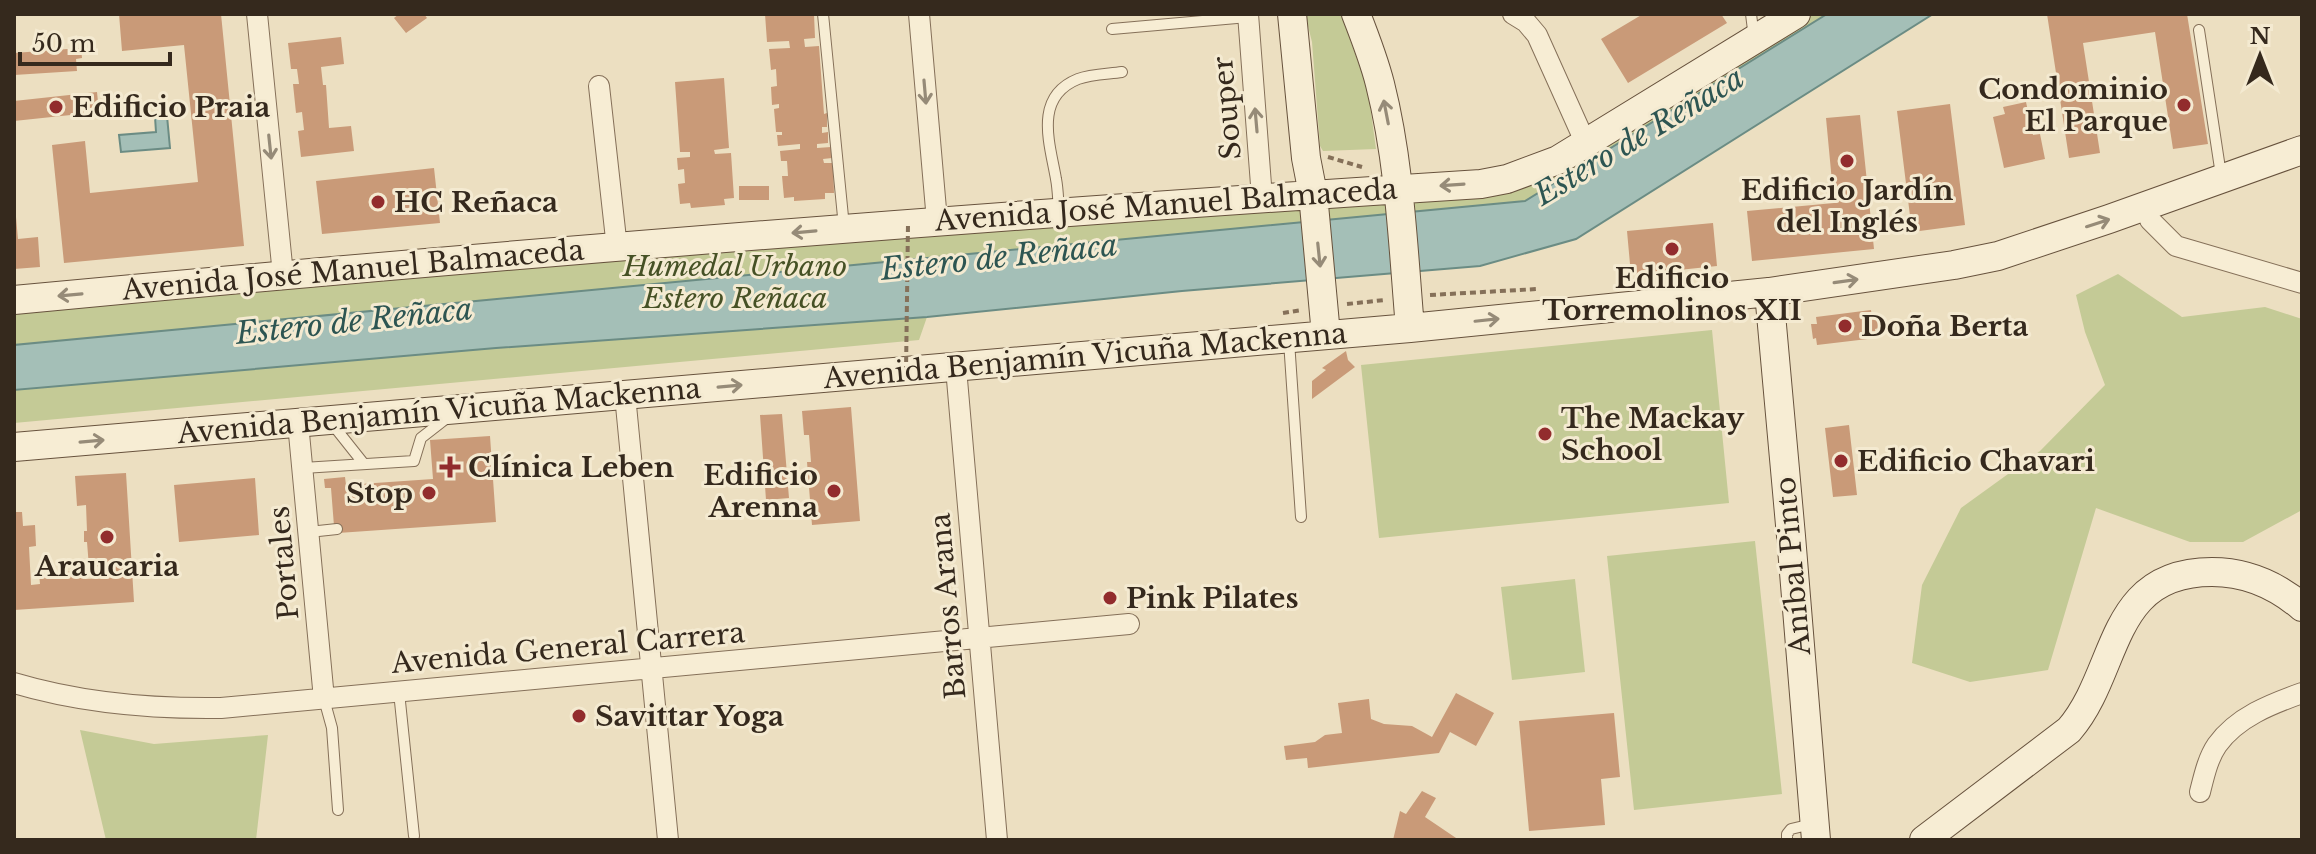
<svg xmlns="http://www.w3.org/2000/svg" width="2316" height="854" viewBox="0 0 2316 854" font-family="'Libre Baskerville',serif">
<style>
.green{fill:#c4ca96}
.water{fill:#a4bfb7;stroke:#6b8c84;stroke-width:2}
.building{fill:#c99a78}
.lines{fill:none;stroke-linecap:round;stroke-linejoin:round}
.lane-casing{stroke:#857059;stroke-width:12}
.street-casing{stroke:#857059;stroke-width:22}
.secondary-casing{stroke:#67523d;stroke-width:30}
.path{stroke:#857059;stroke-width:4;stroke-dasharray:6 4;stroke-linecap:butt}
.lane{stroke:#f7edd4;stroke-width:10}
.street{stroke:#f7edd4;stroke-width:20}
.secondary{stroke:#f7edd4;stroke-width:28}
.path-bridge{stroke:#857059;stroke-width:4;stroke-dasharray:6 4;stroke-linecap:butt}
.oneway{stroke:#968b78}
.poi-dot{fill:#922c2d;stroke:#f4ead1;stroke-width:3}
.labels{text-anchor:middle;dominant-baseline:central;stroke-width:6;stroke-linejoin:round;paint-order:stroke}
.poi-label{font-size:28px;font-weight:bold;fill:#35291d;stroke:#f4ead1;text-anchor:start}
.street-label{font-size:28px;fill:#35291d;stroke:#f4ead1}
.park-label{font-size:28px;font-style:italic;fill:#465125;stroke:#f4ead1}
.water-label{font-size:30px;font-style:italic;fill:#2d5552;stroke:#f4ead1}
</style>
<rect width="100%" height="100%" fill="#ecdfc1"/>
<path class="green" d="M1305,14H1341L1368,90L1376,149L1323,151L1320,146L1312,42Z
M1793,14H1907L1603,213L895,319L927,317L919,340L14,423V307L1533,173Z
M2118,274L2182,317L2265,307L2302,319V510L2243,542H2190L2096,508L2048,670L1970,682L1912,663L1922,585L1961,508L2040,451L2105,385L2085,332L2076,295Z
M1712,330L1729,503L1379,538L1361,365Z
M1755,541L1782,794L1634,810L1607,556Z
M1575,579L1585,672L1512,680L1501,587Z
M80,730L154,744L268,735L256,840H106Z"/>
<path class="water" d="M1827,14H1933L1576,239L1480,266L1182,291L927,317L496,348L14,390V345L1525,201Z
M167,116L170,148L121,152L119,135L156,132L155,117Z"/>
<path class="building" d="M119,14H221L244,246L64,263L52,145L85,141L90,193L198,182L184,45L122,51Z
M399,14H424L427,18L406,33L394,18Z
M765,14H814L815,38L804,39L805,47L819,46L824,114L827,113V127H822V133L828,132V143L817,144V148L831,147L832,158L823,159L824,163H833L834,193H825V199L794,201V197L784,198L782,176H788L787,161H781L780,151L800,149V144L778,146L777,135H782V132H776L774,109L779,108V104L772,105L771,87L777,86L776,69L771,70L769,49L790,48L789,41L767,42Z
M1643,14H1721L1727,23L1628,83L1601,39Z
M2047,14H2187L2208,144L2173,149L2155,32L2083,43L2100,153L2069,158Z
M341,37L344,64L321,67L323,85H326L329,128L351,126L354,151L301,157L298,131L304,130L302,112L296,113L293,84H299L297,69H291L288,43Z
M81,48L82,58L76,59L77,71L14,75V53Z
M724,78L729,148L714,150L715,154L731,153L734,198L724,199L725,205L691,208L690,203L680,204L678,184L685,183L684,169L678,170L677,158L690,157V152H680L675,82Z
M97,92L99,112L14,121V101Z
M2026,102L2033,135L2040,134L2045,159L2004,168L1993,117L2005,114L2003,107Z
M1950,104L1965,225L1912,232L1897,111Z
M1860,115L1874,249L1752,261L1747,211L1834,203L1826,118Z
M434,168L440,223L322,234L316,181Z
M739,186H769V200H739Z
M14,217H16L18,239L38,237L40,267L14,269Z
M1713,223L1717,266L1631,275L1627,231Z
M1871,310L1872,318H1878L1879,328L1875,329L1876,338L1817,345L1816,338L1813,339L1811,324H1817L1816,317Z
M1346,351L1348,360L1355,367L1312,399V381L1326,370L1322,368Z
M851,407L860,521L812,525L807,462H811L809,435H804L802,411Z
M782,414L789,498L766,500L760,415Z
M1849,425L1857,495L1833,497L1825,428Z
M490,436L496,522L338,533L334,526L331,488H325L324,479L345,477L346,485L433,479L430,440Z
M126,473L134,602L14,610V512H22L23,526L35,525L36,546L29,547L31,585L40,584L39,573L85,571V579L109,578L108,566L89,567L87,542H84V531H87L86,505L77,506L75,476Z
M255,478L259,535L179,542L174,485Z
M1456,693L1494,713L1476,746L1450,732L1439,753L1308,768L1307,758L1286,760L1284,746L1315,742L1325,735L1342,733L1338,703L1369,699L1371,719L1384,724L1412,726L1432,737Z
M1614,713L1620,777L1601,779L1605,825L1529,831L1519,721Z
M1422,791L1436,798L1425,817L1459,840H1393L1400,811L1406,814Z"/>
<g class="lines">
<defs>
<path id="lane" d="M823,14L844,227
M1751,14L1754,38
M1112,29L1248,17
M2199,30L2221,175
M1059,210C1058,200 1058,189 1056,179C1050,144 1033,97 1078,79C1091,74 1108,74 1122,72
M1289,341L1301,517
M333,425L364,464
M303,468L414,461L421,438L448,417
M309,532L337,529
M399,692L414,836
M324,699L332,728L338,810
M1787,840V834L1791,829L1812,824"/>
<path id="street" d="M257,14L283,275
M919,14L937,221
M1248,14L1262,198
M1513,14L1526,22L1537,35L1586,144
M599,86L617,248
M2146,205L2150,220L2176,246L2302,283
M956,368L997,840
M625,395L668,840
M298,423L324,699
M14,683C81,703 151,709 221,708L1129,624
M2200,792C2204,776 2208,758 2217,745C2237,717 2271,704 2302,693"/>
<path id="secondary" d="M1292,14L1306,158L1313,194L1326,335
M1356,14C1365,37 1374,60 1380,84C1400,163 1403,247 1410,328
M1769,292L1791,536L1816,840
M14,300C502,254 992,215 1481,184L1507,179L1558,160L1796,14
M14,447L1410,328L1769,292L1954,265L1998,256L2109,219L2302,150
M1924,840L2069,730C2120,671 2107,572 2212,572C2247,572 2276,585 2302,607"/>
</defs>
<use href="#lane" class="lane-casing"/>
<use href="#street" class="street-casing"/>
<use href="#secondary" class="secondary-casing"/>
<path class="path" d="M1328,157L1362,167
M1430,295L1537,289
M1347,304L1385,300
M1283,313L1302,310"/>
<use href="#lane" class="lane"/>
<use href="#street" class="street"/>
<use href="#secondary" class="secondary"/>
<path class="path-bridge" d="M906,372L908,224"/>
</g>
<defs><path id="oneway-shaft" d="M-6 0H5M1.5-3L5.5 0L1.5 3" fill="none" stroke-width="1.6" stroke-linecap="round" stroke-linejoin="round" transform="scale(2)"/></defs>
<g class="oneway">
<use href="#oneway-shaft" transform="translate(925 92) rotate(85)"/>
<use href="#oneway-shaft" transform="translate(1386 112) rotate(-101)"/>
<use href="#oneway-shaft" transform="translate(1256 120) rotate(-95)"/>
<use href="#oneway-shaft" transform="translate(270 147) rotate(84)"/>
<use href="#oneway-shaft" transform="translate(1452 185) rotate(176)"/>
<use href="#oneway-shaft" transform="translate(2098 223) rotate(-18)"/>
<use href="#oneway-shaft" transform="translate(804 232) rotate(175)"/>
<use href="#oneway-shaft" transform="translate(1319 255) rotate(84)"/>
<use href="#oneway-shaft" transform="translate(1846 281) rotate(-8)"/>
<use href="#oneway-shaft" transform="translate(70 295) rotate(175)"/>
<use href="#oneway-shaft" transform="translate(1487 320) rotate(-6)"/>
<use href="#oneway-shaft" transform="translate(730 386) rotate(-5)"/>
<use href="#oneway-shaft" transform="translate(92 441) rotate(-5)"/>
</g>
<g class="poi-dot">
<circle cx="2184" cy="105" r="8"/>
<circle cx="56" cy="107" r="8"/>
<circle cx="1847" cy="161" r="8"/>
<circle cx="378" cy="202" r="8"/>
<circle cx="1672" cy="249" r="8"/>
<circle cx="1845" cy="326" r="8"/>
<circle cx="1545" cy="434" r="8"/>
<circle cx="1841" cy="461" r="8"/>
<path d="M446 455h8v8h8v8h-8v8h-8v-8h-8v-8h8z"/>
<circle cx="834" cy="491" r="8"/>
<circle cx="429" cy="493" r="8"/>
<circle cx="107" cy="537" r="8"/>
<circle cx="1110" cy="598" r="8"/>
<circle cx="579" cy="716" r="8"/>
</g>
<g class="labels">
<g class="poi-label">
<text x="2168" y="89" text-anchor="end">Condominio<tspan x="2168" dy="32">El Parque</tspan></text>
<text x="72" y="107">Edificio Praia</text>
<text x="1847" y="190" text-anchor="middle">Edificio Jardín<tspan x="1847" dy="32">del Inglés</tspan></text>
<text x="394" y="202">HC Reñaca</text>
<text x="1672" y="278" text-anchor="middle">Edificio<tspan x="1672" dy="32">Torremolinos XII</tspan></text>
<text x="1861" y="326">Doña Berta</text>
<text x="1561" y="418">The Mackay<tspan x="1561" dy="32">School</tspan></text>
<text x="1857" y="461">Edificio Chavari</text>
<text x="468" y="467">Clínica Leben</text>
<text x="818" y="475" text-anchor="end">Edificio<tspan x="818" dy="32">Arenna</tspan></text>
<text x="413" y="493" text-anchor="end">Stop</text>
<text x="107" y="566" text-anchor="middle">Araucaria</text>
<text x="1126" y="598">Pink Pilates</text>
<text x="595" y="716">Savittar Yoga</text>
</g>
<g class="street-label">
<text transform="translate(1227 108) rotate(-95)">Souper</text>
<text transform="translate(1166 205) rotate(-4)">Avenida José Manuel Balmaceda</text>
<text transform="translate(353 270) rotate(-5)">Avenida José Manuel Balmaceda</text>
<text transform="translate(1085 356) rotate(-5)">Avenida Benjamín Vicuña Mackenna</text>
<text transform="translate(439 411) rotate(-5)">Avenida Benjamín Vicuña Mackenna</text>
<text transform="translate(284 563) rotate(-95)">Portales</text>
<text transform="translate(1793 566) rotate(-95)">Aníbal Pinto</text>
<text transform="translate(948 606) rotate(-95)">Barros Arana</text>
<text transform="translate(568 648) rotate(-5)">Avenida General Carrera</text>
</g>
<g class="park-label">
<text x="735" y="266">Humedal Urbano<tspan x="735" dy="32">Estero Reñaca</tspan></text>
</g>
<g class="water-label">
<text transform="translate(1639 136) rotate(-31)">Estero de Reñaca</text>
<text transform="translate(999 257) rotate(-6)">Estero de Reñaca</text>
<text transform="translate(354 321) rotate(-6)">Estero de Reñaca</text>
</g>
</g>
<rect width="2316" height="854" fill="none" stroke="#35291d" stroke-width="32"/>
<g transform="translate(2260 56)" stroke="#f4ead1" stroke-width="6" paint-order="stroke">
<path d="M0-6L14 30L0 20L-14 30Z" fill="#35291d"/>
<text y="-12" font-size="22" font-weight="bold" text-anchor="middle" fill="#35291d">N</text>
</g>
<path d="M20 52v12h150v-12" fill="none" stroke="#35291d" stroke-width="4"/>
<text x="32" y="52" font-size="24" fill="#35291d" stroke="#f4ead1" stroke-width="6" paint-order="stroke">50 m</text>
</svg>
